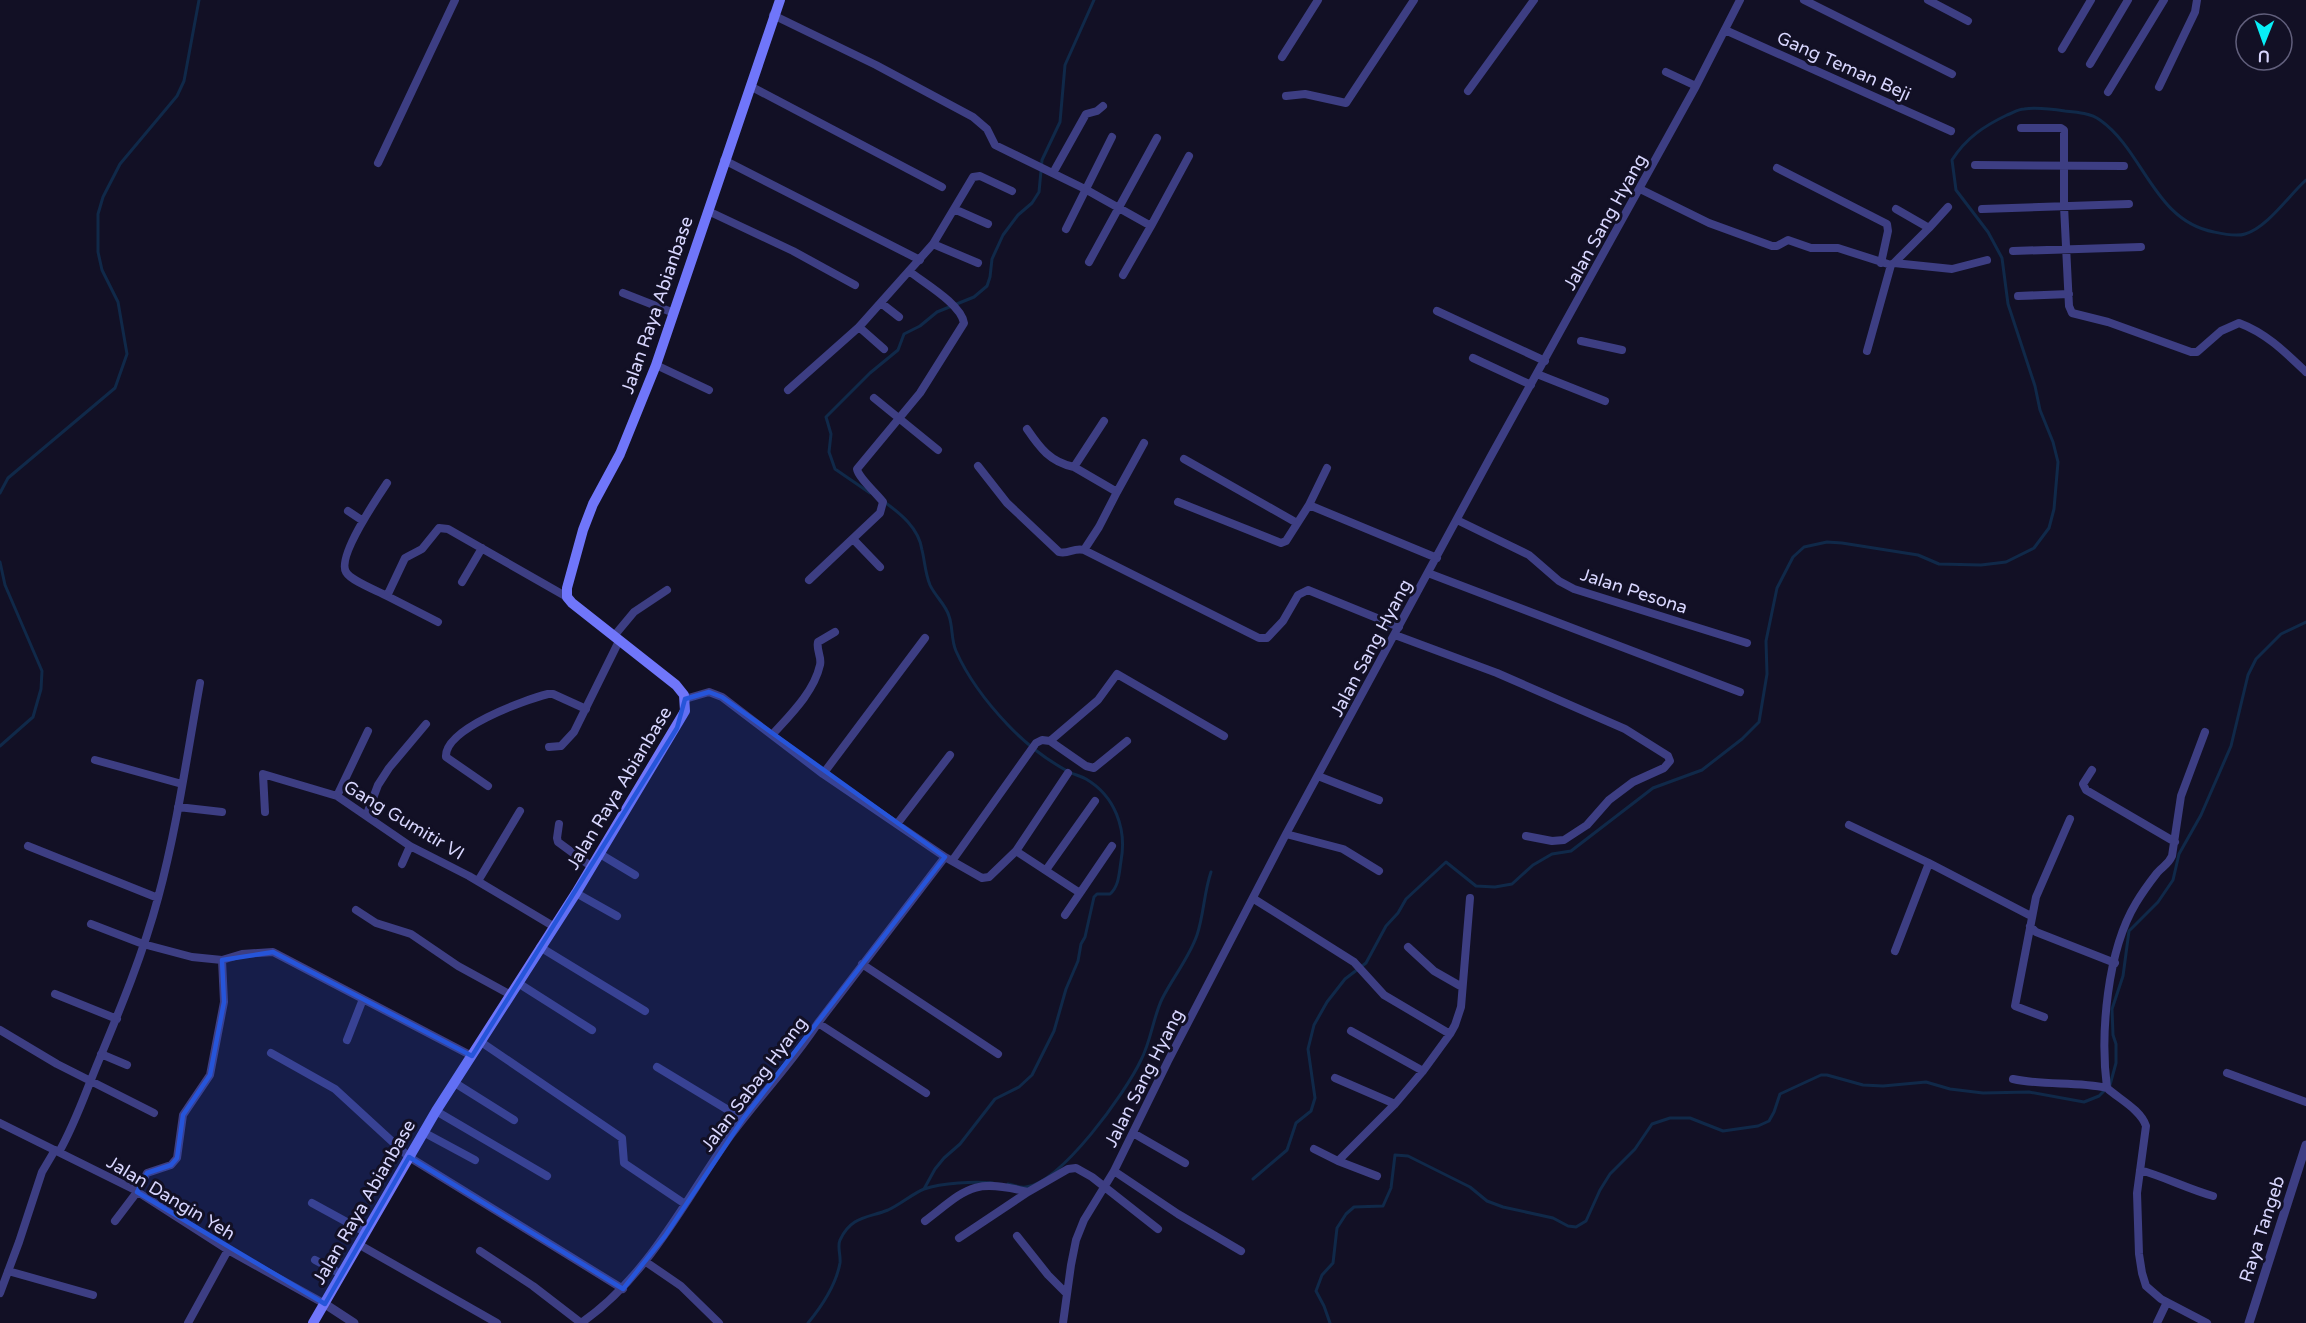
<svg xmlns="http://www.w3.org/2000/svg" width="2306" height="1323" viewBox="0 0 2306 1323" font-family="'Varela Round',sans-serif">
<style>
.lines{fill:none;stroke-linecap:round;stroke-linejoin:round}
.stream{stroke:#102949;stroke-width:3}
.minor{stroke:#3d3e83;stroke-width:8}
.tertiary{stroke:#3d3e83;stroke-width:9}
.secondary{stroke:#7076fa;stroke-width:10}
.marked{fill:#2655da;fill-opacity:0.2;stroke:#2655da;stroke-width:4.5;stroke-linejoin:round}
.labels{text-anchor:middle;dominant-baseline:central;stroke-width:6;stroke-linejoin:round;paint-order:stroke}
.street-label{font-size:18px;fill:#d8d6fe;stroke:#121025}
</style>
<rect width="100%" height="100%" fill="#121025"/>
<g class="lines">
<path class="stream" d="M0,493L8,478L115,388L127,354L118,302L102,270L98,252V214L103,197L120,164L177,96L184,81L199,0
M870,493L835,469L829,452L831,434L826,417L870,373L898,350L904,334L920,326L937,312L974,297L987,286L990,277L992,259L1003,235L1018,215L1032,203L1039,192L1042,160L1060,122L1065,65L1094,0
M883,501C900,513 919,528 922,550C925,562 925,573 930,585C935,596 946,605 949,616C953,627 951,640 956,651C968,678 988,704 1008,725C1026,744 1047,760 1069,772C1075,775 1081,776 1086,779C1115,796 1127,829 1121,861C1119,874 1119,886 1110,894H1097L1094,897L1085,937L1081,944L1078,961L1066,989L1054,1031L1032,1075L1019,1087L995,1099L960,1144L944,1158L935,1169L924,1189
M0,562L5,585L42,671L41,689L33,717L0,746
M1253,1179L1287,1150L1296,1123L1311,1111L1315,1098L1308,1049L1314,1025L1327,1002L1345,979L1366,963L1386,926L1398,913L1406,899L1446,862L1476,886L1495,887L1512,884L1533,865L1552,854L1571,851L1653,788L1702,770L1742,739L1759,722L1767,674L1766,641L1777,588L1793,557L1804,547L1827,542L1842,543L1918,555L1939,564L1981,565L2006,562L2034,548L2049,528L2054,509L2058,462L2053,442L2040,410L2035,386L2008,304L2002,258L1988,232L1956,190L1952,160C1966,138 1984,126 2007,115C2013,113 2018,109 2024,109C2037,107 2052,109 2065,111C2076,112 2091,113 2100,120C2144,151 2154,221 2214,232C2223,234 2236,237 2245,234C2267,228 2289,195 2306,180
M1008,1184C1014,1185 1020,1188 1026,1187C1062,1182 1126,1092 1141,1060C1151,1041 1153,1018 1162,999C1173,977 1189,958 1197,935C1204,914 1204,892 1211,872
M808,1323C822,1306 836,1285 840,1263C841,1255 837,1247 840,1240C851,1216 868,1218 888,1210C901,1204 912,1194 924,1189C942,1183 974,1181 993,1183
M1330,1323L1324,1306L1316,1291L1322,1275L1333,1263L1337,1228L1346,1214L1354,1207L1383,1206L1391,1188L1395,1155L1408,1156L1470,1187L1487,1201L1503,1207L1553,1218L1568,1226L1576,1227L1586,1221L1600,1190L1610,1174L1635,1149L1652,1124L1670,1118H1690L1723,1131L1758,1126L1769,1121L1774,1112L1780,1094L1821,1075H1827L1863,1085L1883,1086L1926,1082L1950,1089L1983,1093L2029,1092L2084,1102L2099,1096L2110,1085L2116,1063V1044L2113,1035L2112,1009L2123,976L2129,931L2158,902L2173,880L2179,854L2201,815L2231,746L2248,675L2256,659L2281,634L2306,622"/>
<path class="minor" d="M1804,0L1952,74
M1928,0L1968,21
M773,15L876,65L973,117L987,129L995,145L1085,189L1151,226L1123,275
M1725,30L1951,131
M2062,49L2091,0
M1282,57L1318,0
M2090,64L2128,0
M1666,72L1696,86
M750,86L942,187
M2159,87L2195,12L2197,0
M1468,91L1534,0
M2108,92L2164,0
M1286,96L1305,94L1346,103L1414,0
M2021,128H2061L2064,130V206L2069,306L2072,313L2108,322L2191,352H2197L2221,331L2239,323C2266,333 2285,352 2306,372
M724,160L920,260
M378,163L455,0
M1975,165L2124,166
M1777,168L1887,224L1888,231L1881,263
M1053,173L1086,114L1097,111L1103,106
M1640,189L1709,223L1772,246H1777L1788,240L1811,248H1838L1891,265L1894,263L1952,269L1987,260
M954,209L988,224
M1982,209L2129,204
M708,211L793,251L855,285
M1151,226L1189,156
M1929,228L1948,207
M1066,229L1112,137
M933,244L978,263
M2013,251L2141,247
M1089,262L1157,138
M1894,263L1929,228L1896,209
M623,293L674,313
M2018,296L2069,294
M881,303L899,317
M1437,311L1545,361
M859,327L884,349
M1581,341L1622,350
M1867,351L1891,265
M1473,358L1531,385
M656,365L709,390
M1537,374L1605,401
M788,390L859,327L933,244L973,177L980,176L1012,191
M874,398L938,450
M1104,421L1074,467L1117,492L1099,527L1084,550L1259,638H1267L1283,621L1298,595L1308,590L1399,627
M1027,429C1040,448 1050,462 1074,467
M1184,459L1297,523
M978,466L1007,503L1059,552C1068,555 1074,547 1084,550
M387,483C377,498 337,557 346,572C351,581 378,591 387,596
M1117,492L1144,443
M1178,502L1281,543L1286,541L1309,505L1437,558
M1309,505L1327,468
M348,511L363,521
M1457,520L1529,555L1559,581L1574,589L1747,643
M853,539L880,567
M1428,573L1740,692
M809,580L880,513L883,502C877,494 858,477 857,469L920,393L964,323C961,304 924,283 909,271
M462,582L482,548
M438,622L387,596L405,558L422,549L439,528L448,529L567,597
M1395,635L1497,673L1625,729L1668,756L1670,761L1664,768L1633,782L1609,800L1587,825L1564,840L1552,841L1526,836
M614,636L634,612L667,590
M685,699L709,692L722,697L823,774L945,857L982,878L989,877L1016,851L1068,773
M2205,732L2181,796L2172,856C2168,865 2163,866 2157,873C2150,882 2142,893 2136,903C2107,951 2100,1034 2107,1088C2119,1099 2141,1110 2146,1126L2137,1193L2139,1254L2142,1273L2146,1286L2161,1299L2207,1323
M772,735C790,715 814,692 820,665C822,657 816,650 818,642L835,632
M1050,741L1086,766L1094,768L1127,741
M549,747L561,746L574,732L619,641
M95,760L182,784
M2092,770L2083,784L2086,790L2175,842
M823,774L925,638
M1318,776L1379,800
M488,786L446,757C444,729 524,700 548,694H553L586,709
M337,796L368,731
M178,807L222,812
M265,812L263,774L337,796L410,846L469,876L553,926
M367,814L378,785L389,768L426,724
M559,824L557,838L558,842L592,867
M897,824L950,755
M1849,825L1929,863L2031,916
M1286,834L1343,849L1379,871
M28,846L158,898
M1016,851L1080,893L1112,846
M600,854L635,875
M952,861L1036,743L1042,740L1050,741L1098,700L1117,674L1224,736
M402,864L410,846
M1046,870L1095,801
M478,881L520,811
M576,893L617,916
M1254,899L1354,962L1384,995L1450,1034L1423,1071L1395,1104L1338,1161L1314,1149
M356,910L376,923L411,934L458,966L511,995
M1065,915L1080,893
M91,924L143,944L192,957L222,960L242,954L273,952L472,1056
M2030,926L2036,932L2115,963
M540,947L645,1011
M1408,947L1434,971L1462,987
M1895,951L1929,863
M862,964L998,1054
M518,983L592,1030
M55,994L117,1019
M2044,1017L2015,1006L2036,897L2070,819
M818,1023L926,1093
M0,1030L57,1064L154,1113
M1351,1031L1423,1071
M1450,1034L1455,1025L1461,1007L1470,898
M347,1040L363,999
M481,1042L622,1138L624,1163L685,1204
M271,1053L335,1089L409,1157L623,1289
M101,1054L127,1065
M657,1067L743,1119
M2227,1073L2306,1102
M1335,1078L1395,1104
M2013,1079C2044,1086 2076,1081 2107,1088
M455,1083L514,1120
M436,1111L547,1176
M0,1123L133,1189L228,1250L325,1304
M423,1132L475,1160
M1133,1133L1185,1163
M59,1152C76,1122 86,1091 99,1060C121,1007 143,954 158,898C177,828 187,755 200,683
M1338,1161L1377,1176
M2140,1170C2165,1177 2188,1189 2213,1196
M1114,1171L1178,1214L1241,1251
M312,1203L365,1232
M115,1221L137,1192L147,1173L171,1165L177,1158L183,1115L210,1075L224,1002L222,960
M925,1221C968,1188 972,1178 1028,1192L1068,1169L1076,1168L1092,1177L1158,1229
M1017,1236L1048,1275L1066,1293
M959,1238L1028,1192
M358,1244L497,1323
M480,1251L533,1286L581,1323
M315,1260L341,1274
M646,1262L681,1286L719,1323
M8,1271L93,1295
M0,1293L19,1242L42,1172L55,1150
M188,1323L228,1250
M581,1323C649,1276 684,1201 731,1135C759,1097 792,1063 818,1023L945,857
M1063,1323L1071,1265L1076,1240L1084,1220L1114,1171L1168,1061L1286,834L1491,456L1696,86L1740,0
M2157,1323L2167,1302"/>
<path class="tertiary" d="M325,1304L354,1323
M2249,1323L2306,1145"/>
<path class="secondary" d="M313,1323L436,1111L576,893L685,711L684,695L676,685L572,603L567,597V588L583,530L593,504L620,454L656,365L780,0"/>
</g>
<path class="marked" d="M709,692L722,697L945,857L743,1119L665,1236L623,1289L409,1157L325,1304L137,1192L147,1173L171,1165L177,1158L183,1115L210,1075L224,1002L222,960L273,952L472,1056L677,728L685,699Z"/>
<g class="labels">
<g class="street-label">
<text transform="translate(1844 66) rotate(24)">Gang Teman Beji</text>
<text transform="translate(1605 222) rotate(-61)">Jalan Sang Hyang</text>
<text transform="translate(657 305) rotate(-71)">Jalan Raya Abianbase</text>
<text transform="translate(1634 591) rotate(18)">Jalan Pesona</text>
<text transform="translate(1371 648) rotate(-62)">Jalan Sang Hyang</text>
<text transform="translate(619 788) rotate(-59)">Jalan Raya Abianbase</text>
<text transform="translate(404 820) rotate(31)">Gang Gumitir VI</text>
<text transform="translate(1144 1078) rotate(-63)">Jalan Sang Hyang</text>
<text transform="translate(754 1084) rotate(-53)">Jalan Sabag Hyang</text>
<text transform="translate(171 1198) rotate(31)">Jalan Dangin Yeh</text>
<text transform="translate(364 1202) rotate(-60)">Jalan Raya Abianbase</text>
<text transform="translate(2262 1229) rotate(-72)">Raya Tangeb</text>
</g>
</g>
<g transform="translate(2264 42) rotate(181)"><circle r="28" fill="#121025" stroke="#615f7c" stroke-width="1.5"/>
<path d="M0-4.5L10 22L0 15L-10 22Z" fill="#08eff7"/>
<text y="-9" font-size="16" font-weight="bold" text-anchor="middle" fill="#d8d6fe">U</text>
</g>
</svg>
